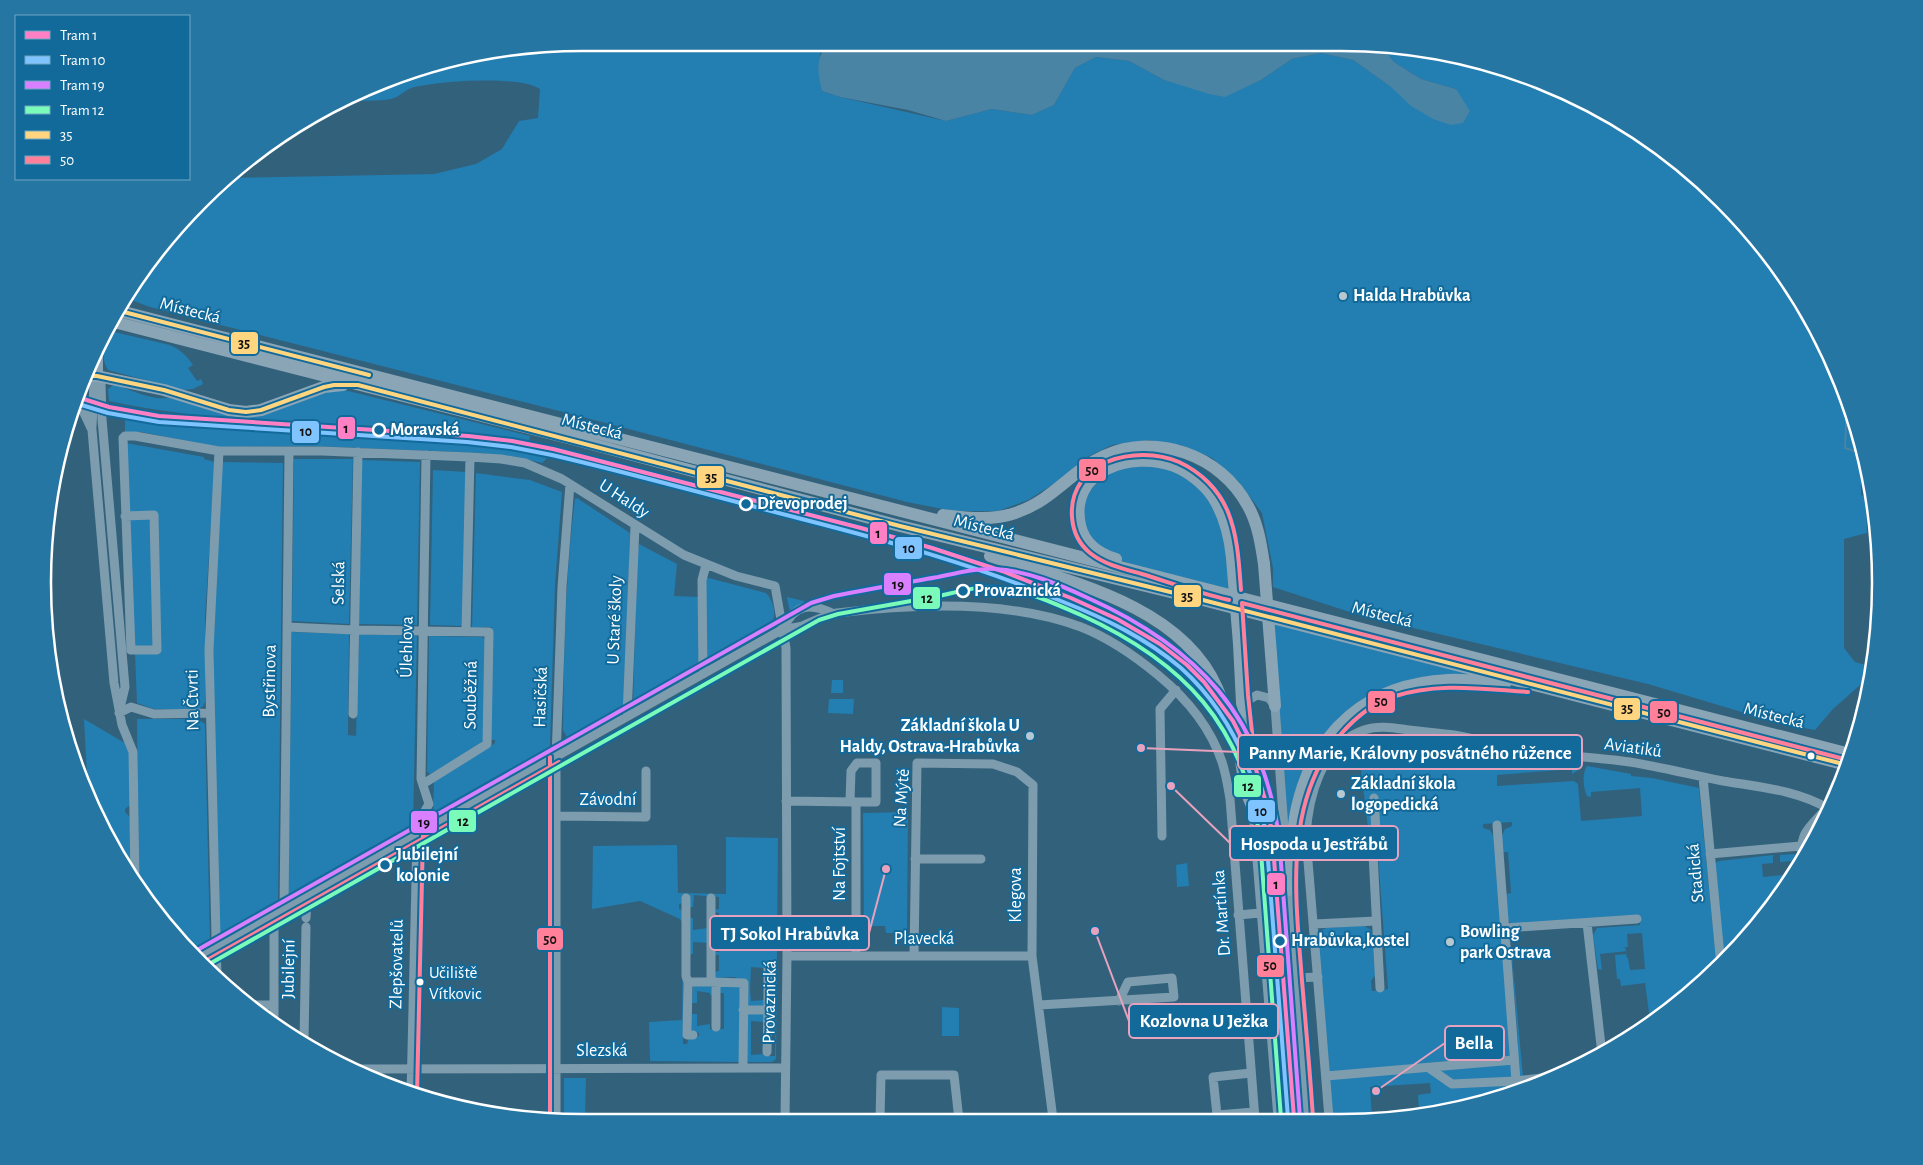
<svg xmlns="http://www.w3.org/2000/svg" width="1923" height="1165" viewBox="0 0 1923 1165" font-family="'Alegreya Sans',sans-serif">
<style>
.green{fill:#237eb1}
.water{fill:#4984a5}
.lines{fill:none;stroke-linecap:round;stroke-linejoin:round}
.stream{stroke:#4984a5;stroke-width:2}
.minor{stroke:#7d9cae;stroke-width:9}
.highway{stroke:#8aa5b5;stroke-width:12}
.highway-bridge{stroke:#8aa5b5;stroke-width:12}
.bus-1-casing{stroke:#126a9b;stroke-width:8}
.bus-2-casing{stroke:#126a9b;stroke-width:8}
.bus-1{stroke:#ffd580;stroke-width:4}
.bus-2{stroke:#ff8098;stroke-width:4}
.tram-1-casing{stroke:#126a9b;stroke-width:8}
.tram-2-casing{stroke:#126a9b;stroke-width:8}
.tram-3-casing{stroke:#126a9b;stroke-width:8}
.tram-4-casing{stroke:#126a9b;stroke-width:8}
.tram-1{stroke:#ff80c5;stroke-width:4}
.tram-2{stroke:#80c4ff;stroke-width:4}
.tram-3{stroke:#d880ff;stroke-width:4}
.tram-4{stroke:#7afbb9;stroke-width:4}
.poi-dot{fill:#b7c8d1;stroke:#126a9b;stroke-width:2}
.stop-dot{fill:#126a9b;stroke:#fff;stroke-width:2.5}
.bus-dot{fill:#fff;stroke:#126a9b;stroke-width:2}
.labels{text-anchor:middle;dominant-baseline:central;stroke-width:4;stroke-linejoin:round;paint-order:stroke}
.bus-label{font-size:17px;fill:#fff;stroke:#126a9b;text-anchor:start}
.poi-label{font-size:18px;font-weight:bold;fill:#fff;stroke:#126a9b;text-anchor:start}
.street-label{font-size:18px;fill:#fff;stroke:#126a9b}
.stop-label{font-size:18px;font-weight:bold;fill:#fff;stroke:#126a9b;text-anchor:start}
.rim{fill:none;stroke:#fff;stroke-width:2.5}
.leader{fill:none;stroke:#e7a3bd;stroke-width:2}
.callout-dot{fill:#e7a3bd;stroke:#126a9b;stroke-width:2}
.callout{fill:#126a9b;stroke:#e7a3bd;stroke-width:2}
.callout-label{font-size:19px;text-anchor:middle;font-weight:bold;fill:#fff}
.line-badge{stroke:#126a9b;stroke-width:2}
.pale-badge-label{font-size:14px;text-anchor:middle;font-weight:bold;fill:#111}
</style>
<rect width="100%" height="100%" fill="#32617c"/>
<path class="green" d="M1380,44L1514,71L1641,134L1723,201L1790,283L1839,376L1861,447V495L1866,497L1867,533L1844,539V648L1855,662L1869,666L1868,678L1833,709L1815,730L1782,724L1648,684L1359,615L1273,587V568L1262,513L1239,482L1212,458L1181,445L1148,440L1112,445L1085,458L1060,480L1028,500L998,511H953L907,502L575,415L150,307L126,298L134,282L200,201L227,178L434,174L476,164L502,149L519,121L538,118L540,89C519,75 436,81 411,88C404,91 398,98 391,99C375,102 356,100 340,100L409,71L512,47L826,46L820,54L822,91L840,97L946,121L992,109L1032,115L1054,105L1075,68L1096,57L1129,61L1164,80L1225,96L1261,80L1292,59L1321,53L1353,60L1391,87L1456,89L1421,79L1394,62Z
M110,331L170,345C181,350 186,355 193,365L188,368L197,381L201,379L203,384L193,389L182,390L108,370C100,358 104,343 110,331Z
M115,384C133,391 154,402 173,397L231,415L336,388L530,436L529,441C454,430 377,426 301,422C236,419 173,415 109,401L108,389Z
M125,418L208,428L483,445L547,458L542,463L517,457L480,453L314,446L219,447L141,432H125Z
M126,443L204,457V459L215,462L205,617V702L203,706L199,709H154L137,703L135,653L159,652L156,511L128,513Z
M294,459H353L349,624L292,621Z
M362,460L420,462L417,625L359,624Z
M222,462L283,463L278,902L219,934L216,832L213,649Z
M1169,464L1217,504L1234,595L1204,588L1110,557L1092,547L1078,507L1109,467Z
M433,470L467,472L463,626L430,625Z
M476,473L530,480L562,492L555,585L550,747L549,749L433,814L434,781L495,743V740H491L490,732L492,627L472,628Z
M577,498L630,533L625,707L568,739L563,730C564,653 565,576 575,499Z
M147,519L151,522L155,642L152,647L134,646L129,522L131,520Z
M639,544L677,564L674,596L700,597L699,665L633,702L637,560Z
M705,577L766,593C773,600 777,614 772,623L705,661Z
M787,597L804,601L805,604L790,613Z
M1268,618L1542,687L1468,681L1427,682L1346,719L1301,793L1289,890Z
M292,632L349,634L348,735L356,736L359,634L417,636L413,826L377,846H373L288,896Z
M429,636L482,637L485,639L484,739L477,748L430,774L427,772Z
M832,680H843V693H831Z
M829,699H854L853,714L828,713Z
M84,719L130,746V805L125,809V812L130,817L131,876L115,852L88,794Z
M137,719H198L205,724L210,939L190,952L154,911L139,888Z
M1357,735L1417,741L1449,742L1523,759L1576,765L1577,771L1572,774V769L1497,775V786L1574,781L1578,784L1581,821L1642,816L1640,788L1591,792V797L1587,796C1583,788 1582,773 1587,766L1631,774V776L1652,778L1699,788L1717,968L1650,1020L1645,983L1621,986L1620,979H1617L1615,955L1628,954H1626L1627,958H1628L1630,970L1645,969L1642,933L1627,934L1628,947H1625L1626,951H1628L1600,954L1602,970L1598,969L1593,935L1597,928L1640,925V916L1511,924L1508,920L1506,894L1511,893L1508,852H1502L1501,838L1505,829L1512,826V822L1483,824V828L1490,830L1494,837L1511,1051L1509,1053L1516,1064L1518,1043L1510,934L1523,1077H1510L1511,1087L1532,1086L1514,1094L1432,1113V1110L1419,1111L1418,1095L1431,1093L1430,1083L1370,1087L1372,1118H1332L1318,938L1320,931L1326,928L1363,925L1371,930L1373,936L1376,974L1371,981L1372,991L1388,989L1376,828H1368Z
M908,812L907,933H886L885,926H864L863,813Z
M726,837L778,838L776,1059L772,1062H748L747,1060L748,1013L764,1014V1022L751,1021V1055L765,1054L766,1056H775L776,965H766L765,968L751,967L750,989L751,1001L764,1000V1006H747V987L735,977L715,978L714,972L719,971V955H714V952H719V928H714V925H719V913L714,912V910L719,909V897L694,895L693,907H689V894H684L683,903L679,904V909L682,910L683,1044H687L689,1037L699,1036V1033L692,1032V1014H697V1026L710,1024V1029H724V993H719L720,986L742,987L739,994V1048L741,1053L739,1062L650,1061L649,1022L682,1020V922L680,919L640,901L592,909L593,846L677,845L678,893L726,894Z
M1794,854L1798,857L1800,864L1789,883L1724,963L1715,863L1719,861L1773,855V863L1762,864L1763,877L1794,874L1792,861L1780,862V855Z
M1187,863L1189,886L1177,887L1176,865Z
M689,918H693V930L708,928V943L693,942V954H689Z
M693,985H711L713,995H710V993L697,991V1003H692Z
M942,1007L959,1008V1036H942Z
M564,1078H586L585,1121H564Z"/>
<path class="water" d="M1376,44H1380L1394,62L1421,79L1456,89L1470,111L1463,123L1451,125L1433,119L1411,106L1391,87L1353,60L1321,53L1292,59L1261,80L1225,97L1209,94L1164,80L1129,61L1096,57L1075,68L1054,105L1032,115L992,109L946,121L908,110L840,97L822,91C818,75 815,60 826,46Z"/>
<g class="lines">
<path class="stream" d="M1847,401L1845,448L1863,454"/>
<path class="minor" d="M97,376L101,383L102,419L125,687L120,708
M77,398L92,430L114,683L122,725L133,752L135,883
M92,427L94,384L97,376
M1874,512L1877,617
M125,516L154,515L157,650H131L123,438L125,436H135L219,451H322L470,457L501,459L525,463L562,479L684,555L736,576L775,586L786,648L787,956L785,1120
M287,627L354,630L489,632L487,744L423,784
M783,629C795,603 811,603 834,614
M466,631L470,457
M703,674L702,580L706,565
M119,713L131,707L154,714L210,713
M353,714L358,452
M627,716L635,526
M1703,777L1721,966
M1374,798L1376,832L1372,835L1380,988
M786,801L855,802
M850,802L851,771L857,763H876V802H856V956
M556,816L646,817V771
M1497,825L1516,1081L1550,1077
M1162,836L1160,709L1176,690
M1710,854L1801,846
M915,859H981
M1802,859C1799,832 1810,827 1827,808
M1289,884L1307,1118
M686,898V976L688,982H711
M711,898V982L744,983L743,1068
M284,910L289,452
M274,915V1024
M1238,915L1260,913
M306,918L307,897
M1587,923L1602,1054
M1314,924L1376,921
M1505,928L1637,919
M914,955L917,763L993,764L1017,772L1033,785L1032,956L1053,1119
M787,956H1032
M196,959L783,629C789,628 796,628 802,626C813,622 825,615 837,613C912,604 1010,600 1081,627C1109,638 1135,656 1158,675C1186,698 1210,726 1222,762C1226,774 1228,787 1230,799L1255,1119
M217,978L209,650L219,451
M1296,978L1318,977
M688,982L687,1035H693
M251,1005H274
M1039,1005L1174,997L1172,978L1128,982L1119,1001
M743,1010H768L767,1052
M768,1010V968
M716,1027V982
M304,1042L306,927
M1429,1068L1452,1084L1516,1081
M359,1069L785,1068
M1251,1073L1213,1077L1217,1115L1254,1112
M1326,1076L1514,1060
M411,1094L417,837L420,819L429,804L421,779L426,455
M1278,1118L1245,712L1247,701L1257,695L1269,698L1275,706L1286,856
M1329,1118L1306,837C1308,797 1321,745 1364,730C1379,725 1394,728 1409,730C1424,732 1439,733 1454,735C1478,739 1501,747 1525,751C1560,756 1595,757 1630,762C1661,767 1692,775 1723,781C1759,787 1797,790 1829,809
M880,1120L881,1075H954L959,1120
M556,1121V759L562,587L570,484"/>
<path class="highway" d="M120,311L1850,754
M114,322L580,441L900,526L1199,599L1847,765
M97,357V376
M88,376H97L164,390L229,410L246,412L261,410L324,387L343,385
M943,515C969,518 994,521 1018,512C1054,499 1072,470 1104,456C1156,432 1221,455 1248,506C1258,524 1261,544 1264,564
M990,556C1068,581 1181,605 1217,688C1227,711 1235,737 1241,761C1244,779 1245,792 1253,808
M1116,559C1099,554 1084,543 1080,525C1068,470 1132,450 1174,466C1189,472 1204,484 1213,497C1225,516 1230,537 1232,558
M1239,644L1242,703L1245,712
M1271,654L1275,706
M1289,890C1291,863 1291,834 1297,807C1315,729 1369,684 1448,680C1467,679 1486,682 1505,684"/>
<path class="highway-bridge" d="M1232,558L1239,644
M1264,564L1271,654"/>
<defs>
<path id="bus-1" d="M120,311L369,375
M88,376H97L164,390L229,410L246,412L261,410L324,387L334,385H358L900,526L1199,599L1847,765"/>
<path id="bus-2" d="M1229,600C1199,593 1171,583 1142,574C1124,569 1105,565 1090,553C1079,544 1073,531 1072,517C1068,460 1137,444 1179,462C1201,472 1219,490 1228,512C1238,537 1239,564 1241,590
M550,757V1121
M200,964L559,762
M417,1094L423,835
M1284,1118L1270,962L1257,779L1248,695L1242,603L1848,760
M1313,1118C1310,1072 1306,1027 1302,981C1296,899 1282,802 1341,734C1355,718 1372,704 1392,697C1438,682 1481,689 1528,692"/>
</defs>
<use href="#bus-1" class="bus-1-casing"/>
<use href="#bus-2" class="bus-2-casing"/>
<use href="#bus-1" class="bus-1"/>
<use href="#bus-2" class="bus-2"/>
<defs>
<path id="tram-1" d="M77,397L109,407L159,416L468,436L512,441L553,449L861,528L932,548L1002,571L1071,598L1117,619L1160,644L1187,665L1204,682L1233,721L1254,763L1268,809L1272,833L1294,1118"/>
<path id="tram-2" d="M75,403L108,413L159,422L467,442L511,447L552,455C634,474 716,497 798,518C888,541 976,565 1061,601C1104,618 1146,638 1181,668C1230,712 1255,771 1266,834L1288,1118"/>
<path id="tram-3" d="M192,953L811,603L834,596C869,589 904,583 938,577C957,573 976,568 995,569C1028,571 1058,584 1088,598C1197,647 1262,715 1279,837L1300,1118"/>
<path id="tram-4" d="M204,967L819,620L838,614C872,608 905,602 939,596C957,592 976,586 995,588C1025,589 1053,603 1081,615C1184,662 1244,725 1260,839L1281,1118"/>
</defs>
<use href="#tram-1" class="tram-1-casing"/>
<use href="#tram-2" class="tram-2-casing"/>
<use href="#tram-3" class="tram-3-casing"/>
<use href="#tram-4" class="tram-4-casing"/>
<use href="#tram-1" class="tram-1"/>
<use href="#tram-2" class="tram-2"/>
<use href="#tram-3" class="tram-3"/>
<use href="#tram-4" class="tram-4"/>
</g>
<g class="poi-dot">
<circle cx="1343" cy="296" r="5"/>
<circle cx="1030" cy="736" r="5"/>
<circle cx="1341" cy="794" r="5"/>
<circle cx="1450" cy="942" r="5"/>
</g>
<g class="stop-dot">
<circle cx="379" cy="430" r="6"/>
<circle cx="746" cy="504" r="6"/>
<circle cx="963" cy="591" r="6"/>
<circle cx="385" cy="865" r="6"/>
<circle cx="1280" cy="941" r="6"/>
</g>
<g class="bus-dot">
<circle cx="1811" cy="756" r="4.5"/>
<circle cx="420" cy="982" r="4.5"/>
</g>
<g class="labels">
<g class="bus-label">
<text x="429" y="972">Učiliště<tspan x="429" dy="21">Vítkovic</tspan></text>
</g>
<g class="poi-label">
<text x="1353" y="296">Halda Hrabůvka</text>
<text x="1020" y="726" text-anchor="end">Základní škola U<tspan x="1020" dy="21">Haldy, Ostrava-Hrabůvka</tspan></text>
<text x="1351" y="784">Základní škola<tspan x="1351" dy="21">logopedická</tspan></text>
<text x="1460" y="932">Bowling<tspan x="1460" dy="21">park Ostrava</tspan></text>
</g>
<g class="street-label">
<text transform="translate(190 311) rotate(14)">Místecká</text>
<text transform="translate(592 427) rotate(14)">Místecká</text>
<text transform="translate(624 499) rotate(33)">U Haldy</text>
<text transform="translate(984 528) rotate(14)">Místecká</text>
<text transform="translate(339 583) rotate(-89)">Selská</text>
<text transform="translate(1382 615) rotate(14)">Místecká</text>
<text transform="translate(615 620) rotate(-88)">U Staré školy</text>
<text transform="translate(407 647) rotate(-89)">Úlehlova</text>
<text transform="translate(270 681) rotate(-89)">Bystřinova</text>
<text transform="translate(471 695) rotate(-89)">Souběžná</text>
<text transform="translate(541 697) rotate(-88)">Hasičská</text>
<text transform="translate(193 700) rotate(-91)">Na Čtvrti</text>
<text transform="translate(1774 716) rotate(14)">Místecká</text>
<text transform="translate(1633 748) rotate(8)">Aviatiků</text>
<text transform="translate(902 798) rotate(-86)">Na Mýtě</text>
<text x="608" y="800">Závodní</text>
<text transform="translate(840 864) rotate(-90)">Na Fojtství</text>
<text transform="translate(1696 873) rotate(-95)">Stadická</text>
<text transform="translate(1016 895) rotate(-90)">Klegova</text>
<text transform="translate(1222 913) rotate(-94)">Dr. Martínka</text>
<text x="924" y="939">Plavecká</text>
<text transform="translate(397 964) rotate(-89)">Zlepšovatelů</text>
<text transform="translate(289 969) rotate(-89)">Jubilejní</text>
<text transform="translate(770 1002) rotate(-89)">Provaznická</text>
<text x="602" y="1051">Slezská</text>
</g>
<g class="stop-label">
<text x="390" y="430">Moravská</text>
<text x="757" y="504">Dřevoprodej</text>
<text x="974" y="591">Provaznická</text>
<text x="396" y="855">Jubilejní<tspan x="396" dy="21">kolonie</tspan></text>
<text x="1291" y="941">Hrabůvka,kostel</text>
</g>
</g>
<path d="M0 0H1923V1165H0ZM582 51H1341A531 531 0 0 1 1872 582V583A531 531 0 0 1 1341 1114H582A531 531 0 0 1 51 583V582A531 531 0 0 1 582 51Z" fill="#2576a3" fill-rule="evenodd"/>
<path class="rim" d="M582 51H1341A531 531 0 0 1 1872 582V583A531 531 0 0 1 1341 1114H582A531 531 0 0 1 51 583V582A531 531 0 0 1 582 51Z"/>
<path class="leader" d="M1141 748L1238 752M1171 786L1230 843M886 869L869 933M1095 931L1129 1021M1376 1091L1445 1043"/>
<g class="callout-dot">
<circle cx="1141" cy="748" r="5"/>
<circle cx="1171" cy="786" r="5"/>
<circle cx="886" cy="869" r="5"/>
<circle cx="1095" cy="931" r="5"/>
<circle cx="1376" cy="1091" r="5"/>
</g>
<g class="callout">
<rect x="1238" y="735" width="344" height="34" rx="5"/>
<rect x="1230" y="826" width="168" height="34" rx="5"/>
<rect x="710" y="916" width="159" height="34" rx="5"/>
<rect x="1129" y="1004" width="149" height="34" rx="5"/>
<rect x="1445" y="1026" width="59" height="34" rx="5"/>
</g>
<g class="callout-label">
<text x="1410" y="759">Panny Marie, Královny posvátného růžence</text>
<text x="1314" y="850">Hospoda u Jestřábů</text>
<text x="790" y="940">TJ Sokol Hrabůvka</text>
<text x="1204" y="1027">Kozlovna U Ježka</text>
<text x="1474" y="1049">Bella</text>
</g>
<g class="line-badge">
<rect x="230" y="331" width="29" height="24" rx="5" fill="#ffd580"/>
<rect x="337" y="416" width="19" height="24" rx="5" fill="#ff80c5"/>
<rect x="291" y="420" width="29" height="24" rx="5" fill="#80c4ff"/>
<rect x="1078" y="458" width="29" height="24" rx="5" fill="#ff8098"/>
<rect x="696" y="465" width="29" height="24" rx="5" fill="#ffd580"/>
<rect x="869" y="521" width="19" height="24" rx="5" fill="#ff80c5"/>
<rect x="894" y="536" width="29" height="24" rx="5" fill="#80c4ff"/>
<rect x="883" y="572" width="29" height="24" rx="5" fill="#d880ff"/>
<rect x="1173" y="584" width="29" height="24" rx="5" fill="#ffd580"/>
<rect x="912" y="586" width="29" height="24" rx="5" fill="#7afbb9"/>
<rect x="1367" y="690" width="29" height="24" rx="5" fill="#ff8098"/>
<rect x="1613" y="697" width="28" height="24" rx="5" fill="#ffd580"/>
<rect x="1649" y="700" width="29" height="24" rx="5" fill="#ff8098"/>
<rect x="1233" y="774" width="29" height="24" rx="5" fill="#7afbb9"/>
<rect x="1247" y="799" width="29" height="24" rx="5" fill="#80c4ff"/>
<rect x="448" y="809" width="29" height="24" rx="5" fill="#7afbb9"/>
<rect x="410" y="810" width="28" height="24" rx="5" fill="#d880ff"/>
<rect x="1266" y="872" width="20" height="24" rx="5" fill="#ff80c5"/>
<rect x="536" y="927" width="28" height="24" rx="5" fill="#ff8098"/>
<rect x="1256" y="954" width="29" height="24" rx="5" fill="#ff8098"/>
</g>
<g class="pale-badge-label">
<text x="244" y="348">35</text>
<text x="346" y="433">1</text>
<text x="306" y="436">10</text>
<text x="1092" y="475">50</text>
<text x="711" y="482">35</text>
<text x="878" y="538">1</text>
<text x="909" y="553">10</text>
<text x="898" y="589">19</text>
<text x="1187" y="601">35</text>
<text x="927" y="603">12</text>
<text x="1381" y="706">50</text>
<text x="1627" y="713">35</text>
<text x="1664" y="717">50</text>
<text x="1248" y="791">12</text>
<text x="1261" y="816">10</text>
<text x="463" y="826">12</text>
<text x="424" y="827">19</text>
<text x="1276" y="889">1</text>
<text x="550" y="944">50</text>
<text x="1270" y="970">50</text>
</g>
<rect x="15" y="15" width="175" height="165" fill="#126a9b" stroke="#71a6c3"/>
<rect x="25" y="31" width="25" height="8" fill="#ff80c5" stroke="#71a6c3"/>
<text x="60" y="40" font-size="15" fill="#ffffff">Tram 1</text>
<rect x="25" y="56" width="25" height="8" fill="#80c4ff" stroke="#71a6c3"/>
<text x="60" y="65" font-size="15" fill="#ffffff">Tram 10</text>
<rect x="25" y="81" width="25" height="8" fill="#d880ff" stroke="#71a6c3"/>
<text x="60" y="90" font-size="15" fill="#ffffff">Tram 19</text>
<rect x="25" y="106" width="25" height="8" fill="#7afbb9" stroke="#71a6c3"/>
<text x="60" y="115" font-size="15" fill="#ffffff">Tram 12</text>
<rect x="25" y="131" width="25" height="8" fill="#ffd580" stroke="#71a6c3"/>
<text x="60" y="140" font-size="15" fill="#ffffff">35</text>
<rect x="25" y="156" width="25" height="8" fill="#ff8098" stroke="#71a6c3"/>
<text x="60" y="165" font-size="15" fill="#ffffff">50</text>
</svg>
